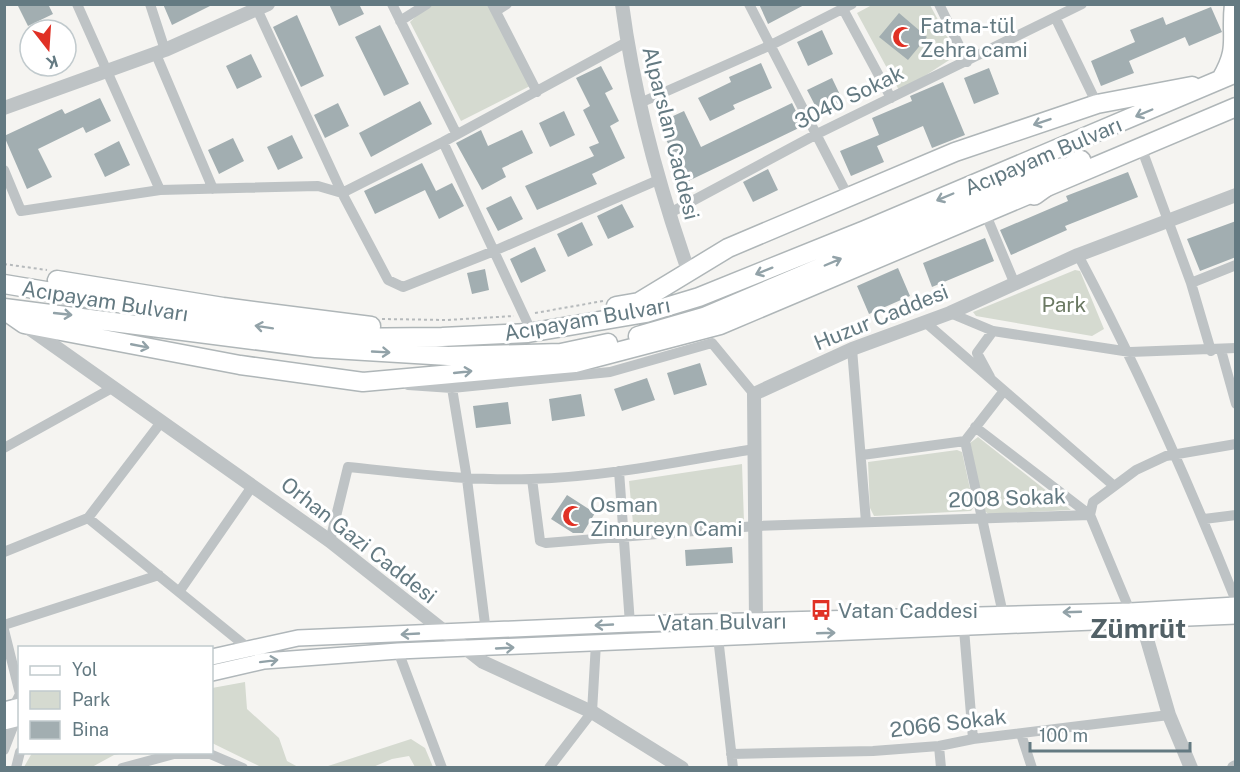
<svg xmlns="http://www.w3.org/2000/svg" width="1240" height="772" viewBox="0 0 1240 772" font-family="'Public Sans',sans-serif">
<style>
.green{fill:#d5dad0}
.building{fill:#a2aeb1}
.lines{fill:none;stroke-linecap:round;stroke-linejoin:round}
.secondary-casing{stroke:#b0b7ba;stroke-width:18}
.primary-casing{stroke:#afb6b8;stroke-width:21}
.motorway-casing{stroke:#b1b6b8;stroke-width:24}
.path{stroke:#b6babc;stroke-width:2;stroke-dasharray:3 3;stroke-linecap:butt}
.minor{stroke:#bec3c5;stroke-width:10}
.tertiary{stroke:#bec3c5;stroke-width:14}
.secondary{stroke:#fff;stroke-width:15}
.primary{stroke:#fff;stroke-width:18}
.motorway{stroke:#fff;stroke-width:21}
.oneway{stroke:#92a2a8}
.labels{text-anchor:middle;dominant-baseline:central;stroke-width:6;stroke-linejoin:round;paint-order:stroke}
.poi-label{font-size:21px;fill:#647a82;stroke:#fff;text-anchor:start}
.street-label{font-size:21px;fill:#647a82;stroke:#fff}
.park-label{font-size:21px;fill:#6b7963;stroke:#fff}
.district-label{font-size:27px;font-weight:bold;fill:#526167;stroke:#fff}
</style>
<rect width="100%" height="100%" fill="#f5f4f1"/>
<path class="green" d="M428,5H488L530,86L461,121L410,22Z
M872,5H930L957,55L900,92L857,13Z
M1075,270L1080,271L1104,329L1092,336L976,316L973,312Z
M978,437L1071,510L989,514L984,511L970,443Z
M957,450L962,452L974,507L971,511L874,516L870,508L868,462Z
M742,464L744,522L634,534L629,481Z
M245,682L247,709L279,738L287,761L298,767H261L212,743V688Z
M411,739L425,748L433,767H415L409,756L392,759L373,767H325Z
M32,753V752L125,753L114,755L92,767H24Z"/>
<path class="building" d="M17,4H48L53,14L28,26Z
M163,4H214L172,25Z
M329,4H359L364,14L339,26Z
M759,4H806L768,24Z
M1211,7L1222,32L1189,46L1185,37L1129,61L1134,73L1101,86L1091,61L1135,42L1130,30L1163,17L1166,25Z
M899,13L927,37L908,60L879,37Z
M297,15L324,76L301,87L273,27Z
M380,25L409,84L384,96L355,37Z
M822,30L833,54L808,66L797,42Z
M251,54L262,77L237,89L226,66Z
M761,63L772,88L733,105L735,109L710,121L698,98L731,82L729,77Z
M601,66L613,89L605,93L619,121L610,126L625,158L592,174L597,184L537,210L525,186L594,156L589,147L599,143L583,110L590,106L576,78Z
M989,68L999,94L974,104L964,78Z
M832,78L843,101L819,113L807,90Z
M943,82L965,135L932,148L923,126L877,146L884,162L851,176L840,151L879,135L872,118L912,101L910,96Z
M100,98L111,121L86,133L83,127L38,149L52,177L27,189L4,136L62,109L65,114Z
M420,101L432,124L371,157L359,133Z
M338,103L349,126L325,138L314,115Z
M792,103L803,126L680,185L669,161L675,158L658,123L684,111L701,147Z
M564,111L575,135L550,147L539,123Z
M481,130L488,146L522,130L533,153L502,168L506,177L482,190L456,143Z
M292,135L303,158L278,170L267,147Z
M233,138L244,161L219,174L208,150Z
M119,141L130,165L105,177L94,154Z
M422,163L436,191L452,183L464,206L439,219L425,190L375,214L364,191Z
M768,169L778,190L753,202L743,182Z
M1128,172L1138,197L1065,226L1067,230L1011,255L1000,230L1068,201L1066,196Z
M511,196L523,219L498,231L486,208Z
M622,204L634,227L608,239L597,216Z
M1236,221V257L1200,271L1187,239Z
M582,222L593,245L568,257L557,234Z
M985,238L994,261L932,287L923,263Z
M535,247L546,271L521,283L510,259Z
M898,268L910,296L869,314L857,286Z
M485,269L489,290L472,294L467,273Z
M700,363L707,385L674,395L667,373Z
M647,378L655,400L622,411L614,389Z
M581,394L585,416L552,421L549,399Z
M508,402L511,424L476,428L473,406Z
M567,495L595,513L583,533H573L551,519Z
M732,547L733,563L686,566L685,550Z"/>
<g class="lines">
<defs>
<path id="secondary" d="M212,657L298,638L630,624L1130,611L1236,605
M212,673L264,661L398,651L1236,616
M4,710L20,706
M4,722L20,718"/>
<path id="primary" d="M1221,79C1240,47 1230,38 1234,4
M57,280L223,307L371,326
M4,284L327,338L442,337L528,333L646,313L699,297L865,230L1236,73
M616,306L639,302L728,248L955,152L1097,104L1192,86
M4,308L316,348L448,356L561,353L608,343
M4,310L24,324L240,365L363,382L575,363L720,325L1236,107
M638,336L704,317L974,202L1063,167"/>
<path id="motorway" d="M1034,194L1080,161"/>
</defs>
<use href="#secondary" class="secondary-casing"/>
<use href="#primary" class="primary-casing"/>
<use href="#motorway" class="motorway-casing"/>
<path class="path" d="M4,264L47,270
M535,313L603,301
M382,319L447,320L514,316"/>
<path class="minor" d="M77,4L160,190
M150,4L165,50
M392,4L456,133
M492,4L537,92
M749,4L849,198
M939,4L967,62
M257,9L342,193L388,280L403,287L494,251L658,180
M843,9L891,98
M496,11L507,4
M1056,19L1097,104
M400,21L427,4
M155,52L213,189
M640,103L771,45L852,4
M443,142L527,322
M1141,147L1191,283L1211,351
M4,170L21,211L160,190L318,186L342,193
M342,193L443,142L627,42
M668,214L817,134L1082,4
M986,215L1014,282
M1078,255C1138,368 1189,483 1236,601
M1191,283L1236,265
M950,313L993,331L1130,352L1236,348
M925,322L1113,485
M852,349L866,522
M1221,350L1236,404
M990,377L977,353L993,331
M408,385L452,388L610,372L712,343L754,394
M452,388L467,479L486,632
M1003,392L965,441L1003,614
M975,427L1090,515L1130,611
M4,448L114,387
M862,455L965,441
M619,471L630,624
M532,479L540,541L546,543L756,526L1090,515
M1090,515L1093,502L1136,470L1166,456L1236,444
M88,518L248,648
M1204,519L1236,515
M330,541L348,467C409,473 470,481 531,479C606,477 681,461 754,449
M4,552L88,518L162,421
M179,592L253,485
M4,625L159,575
M964,629L973,739
M4,630L20,694L13,708L16,719L4,750
M718,637L733,768
M398,651L442,768
M1021,734L1032,768
M939,746L941,768
M731,754L873,751L939,746L973,739L1169,715
M16,768L20,752
M122,768L174,754H210L243,768
M549,768L592,712L596,643"/>
<path class="tertiary" d="M622,4C634,95 658,184 688,270
M4,108L165,50L268,4
M26,326L330,541L483,662L592,712L682,768
M756,622L754,394L852,349L950,313L1078,255L1236,195
M1142,622L1169,715L1191,768
M1234,768L1236,767"/>
<use href="#secondary" class="secondary"/>
<use href="#primary" class="primary"/>
<use href="#motorway" class="motorway"/>
</g>
<defs><path id="oneway-shaft" d="M-6 0H5M1.5-3L5.5 0L1.5 3" fill="none" stroke-width="1.6" stroke-linecap="round" stroke-linejoin="round" transform="scale(1.5)"/></defs>
<g class="oneway">
<use href="#oneway-shaft" transform="translate(1144 113) rotate(157)"/>
<use href="#oneway-shaft" transform="translate(1042 122) rotate(161)"/>
<use href="#oneway-shaft" transform="translate(945 197) rotate(157)"/>
<use href="#oneway-shaft" transform="translate(833 262) rotate(-23)"/>
<use href="#oneway-shaft" transform="translate(764 271) rotate(158)"/>
<use href="#oneway-shaft" transform="translate(63 314) rotate(6)"/>
<use href="#oneway-shaft" transform="translate(264 327) rotate(-171)"/>
<use href="#oneway-shaft" transform="translate(140 346) rotate(11)"/>
<use href="#oneway-shaft" transform="translate(381 352) rotate(3)"/>
<use href="#oneway-shaft" transform="translate(463 372) rotate(-6)"/>
<use href="#oneway-shaft" transform="translate(1072 612) rotate(178)"/>
<use href="#oneway-shaft" transform="translate(604 625) rotate(177)"/>
<use href="#oneway-shaft" transform="translate(826 633) rotate(-2)"/>
<use href="#oneway-shaft" transform="translate(410 634) rotate(177)"/>
<use href="#oneway-shaft" transform="translate(505 648) rotate(-3)"/>
<use href="#oneway-shaft" transform="translate(269 661) rotate(-7)"/>
</g>
<defs>
<symbol id="mosque-bare" viewBox="-9 -9 18 18"><path d="M3.5-4.9A6 6 0 1 0 3.5 4.9A5 5 0 1 1 3.5-4.9Z" fill="#e03125" stroke="#fff" stroke-width="2.5" paint-order="stroke"/></symbol>
<symbol id="bus-bare" viewBox="-9 -9 18 18"><path d="M-5-6H5V4H4V6H2V4H-2V6H-4V4H-5ZM-3.5-4V0h7V-4ZM-3.5 1.2v1.5H-2V1.2ZM2 1.2v1.5H3.5V1.2Z" fill="#e03125" stroke="#fff" stroke-width="2.5" paint-order="stroke"/></symbol>
</defs>
<g fill-rule="evenodd">
<use href="#mosque-bare" x="888" y="22" width="30" height="30"/>
<use href="#mosque-bare" x="558" y="501" width="30" height="30"/>
<use href="#bus-bare" x="806" y="595" width="30" height="30"/>
</g>
<g class="labels">
<g class="poi-label">
<text x="920" y="25">Fatma-tül<tspan x="920" dy="24">Zehra cami</tspan></text>
<text x="590" y="504">Osman<tspan x="590" dy="24">Zinnureyn Cami</tspan></text>
<text x="838" y="610">Vatan Caddesi</text>
</g>
<g class="street-label">
<text transform="translate(849 97) rotate(-26)">3040 Sokak</text>
<text transform="translate(671 133) rotate(76)">Alparslan Caddesi</text>
<text transform="translate(1043 156) rotate(-23)">Acıpayam Bulvarı</text>
<text transform="translate(105 301) rotate(9)">Acıpayam Bulvarı</text>
<text transform="translate(881 317) rotate(-22)">Huzur Caddesi</text>
<text transform="translate(587 319) rotate(-10)">Acıpayam Bulvarı</text>
<text transform="translate(1007 498) rotate(-2)">2008 Sokak</text>
<text transform="translate(359 540) rotate(38)">Orhan Gazi Caddesi</text>
<text transform="translate(722 622) rotate(-1)">Vatan Bulvarı</text>
<text transform="translate(948 723) rotate(-7)">2066 Sokak</text>
</g>
<g class="park-label">
<text x="1064" y="304">Park</text>
</g>
<g class="district-label">
<text x="1138" y="628">Zümrüt</text>
</g>
</g>
<rect width="1240" height="772" fill="none" stroke="#647a82" stroke-width="12"/>
<rect x="18" y="646" width="195" height="108" fill="#ffffff" stroke="#c1cacd" stroke-width="1.5"/>
<rect x="30" y="666" width="30" height="9" fill="#ffffff" stroke="#c1cacd" stroke-width="1.5"/>
<text x="72" y="676" font-size="18" fill="#647a82">Yol</text>
<rect x="30" y="691" width="30" height="18" fill="#d5dad0" stroke="#c1cacd" stroke-width="1.5"/>
<text x="72" y="706" font-size="18" fill="#647a82">Park</text>
<rect x="30" y="721" width="30" height="18" fill="#a2aeb1" stroke="#c1cacd" stroke-width="1.5"/>
<text x="72" y="736" font-size="18" fill="#647a82">Bina</text>
<g transform="translate(48 48) rotate(163)"><circle r="28" fill="#ffffff" stroke="#c1cacd" stroke-width="1.5"/>
<path d="M0-4.5L10 22L0 15L-10 22Z" fill="#e03125"/>
<text y="-9" font-size="16" font-weight="bold" text-anchor="middle" fill="#647a82">K</text>
</g>
<path d="M1030 742v9h160v-9" fill="none" stroke="#647a82" stroke-width="3"/>
<text x="1039" y="742" font-size="18" fill="#647a82" stroke="#ffffff" stroke-width="4.5" paint-order="stroke">100 m</text>
</svg>
